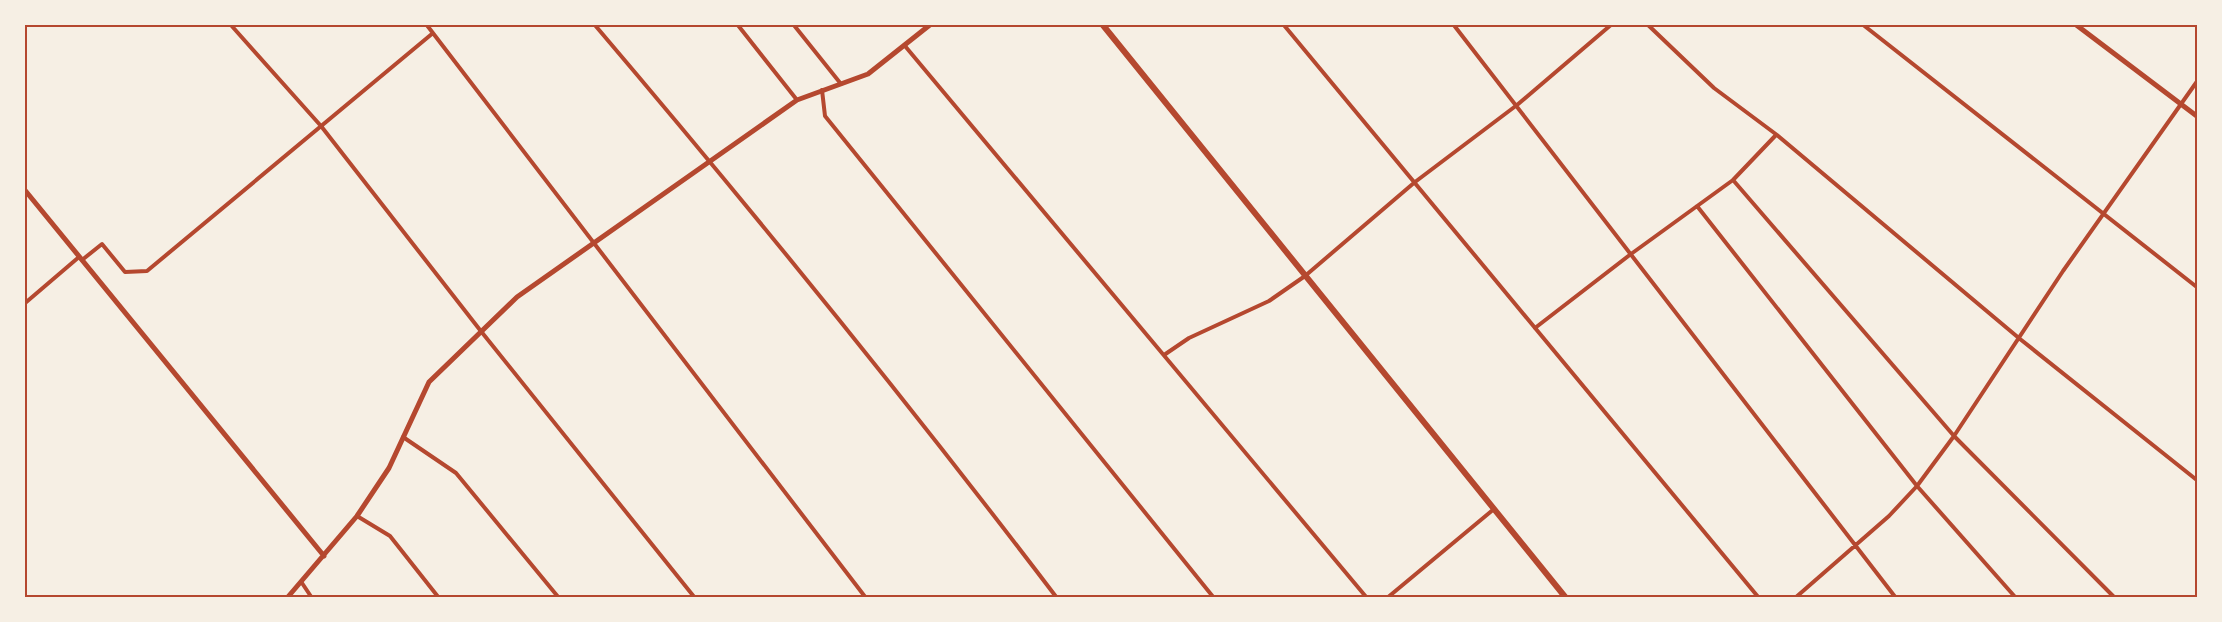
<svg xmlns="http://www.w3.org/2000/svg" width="2222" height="622" viewBox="0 0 2222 622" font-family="Inter,sans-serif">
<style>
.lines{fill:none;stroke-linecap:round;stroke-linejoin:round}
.minor{stroke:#b5482f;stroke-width:4}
.tertiary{stroke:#b5482f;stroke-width:5}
.secondary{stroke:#b5482f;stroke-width:6}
.neatline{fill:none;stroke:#b5482f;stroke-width:2}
</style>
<rect width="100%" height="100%" fill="#f6efe4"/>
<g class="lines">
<path class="minor" d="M230,24L321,126L480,330L695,598
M426,24L866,598
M594,24C753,211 908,402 1057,598
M737,24L797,100
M793,24L841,84
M1283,24L1759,598
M1453,24L1896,598
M1647,24L1714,88L1777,135L2020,339L2198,481
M1862,24L2198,288
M905,46L1367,598
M822,90L825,116L1214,598
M1776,135L1733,180L1954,436L2115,598
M1697,206L1917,486L2016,598
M82,260L102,244L125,272L147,271L433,33
M24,304L79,257
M1535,328L1631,254L1733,180
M1164,355L1189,338L1269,301L1305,276L1415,182L1517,105L1612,24
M403,437L456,473L559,598
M357,516L390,536L439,598
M302,583L312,598
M1387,598L1494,509
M1795,598L1889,516L1917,486L1954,436L2063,271L2198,80"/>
<path class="tertiary" d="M2075,24L2198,117
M24,189L324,556
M287,598L357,516L389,468L429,382L517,297L797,100L868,74L931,24"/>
<path class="secondary" d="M1102,24L1566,598"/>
</g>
<rect width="2222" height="622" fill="none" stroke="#f6efe4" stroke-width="51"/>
<rect x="26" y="26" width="2170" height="570" class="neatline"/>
</svg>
